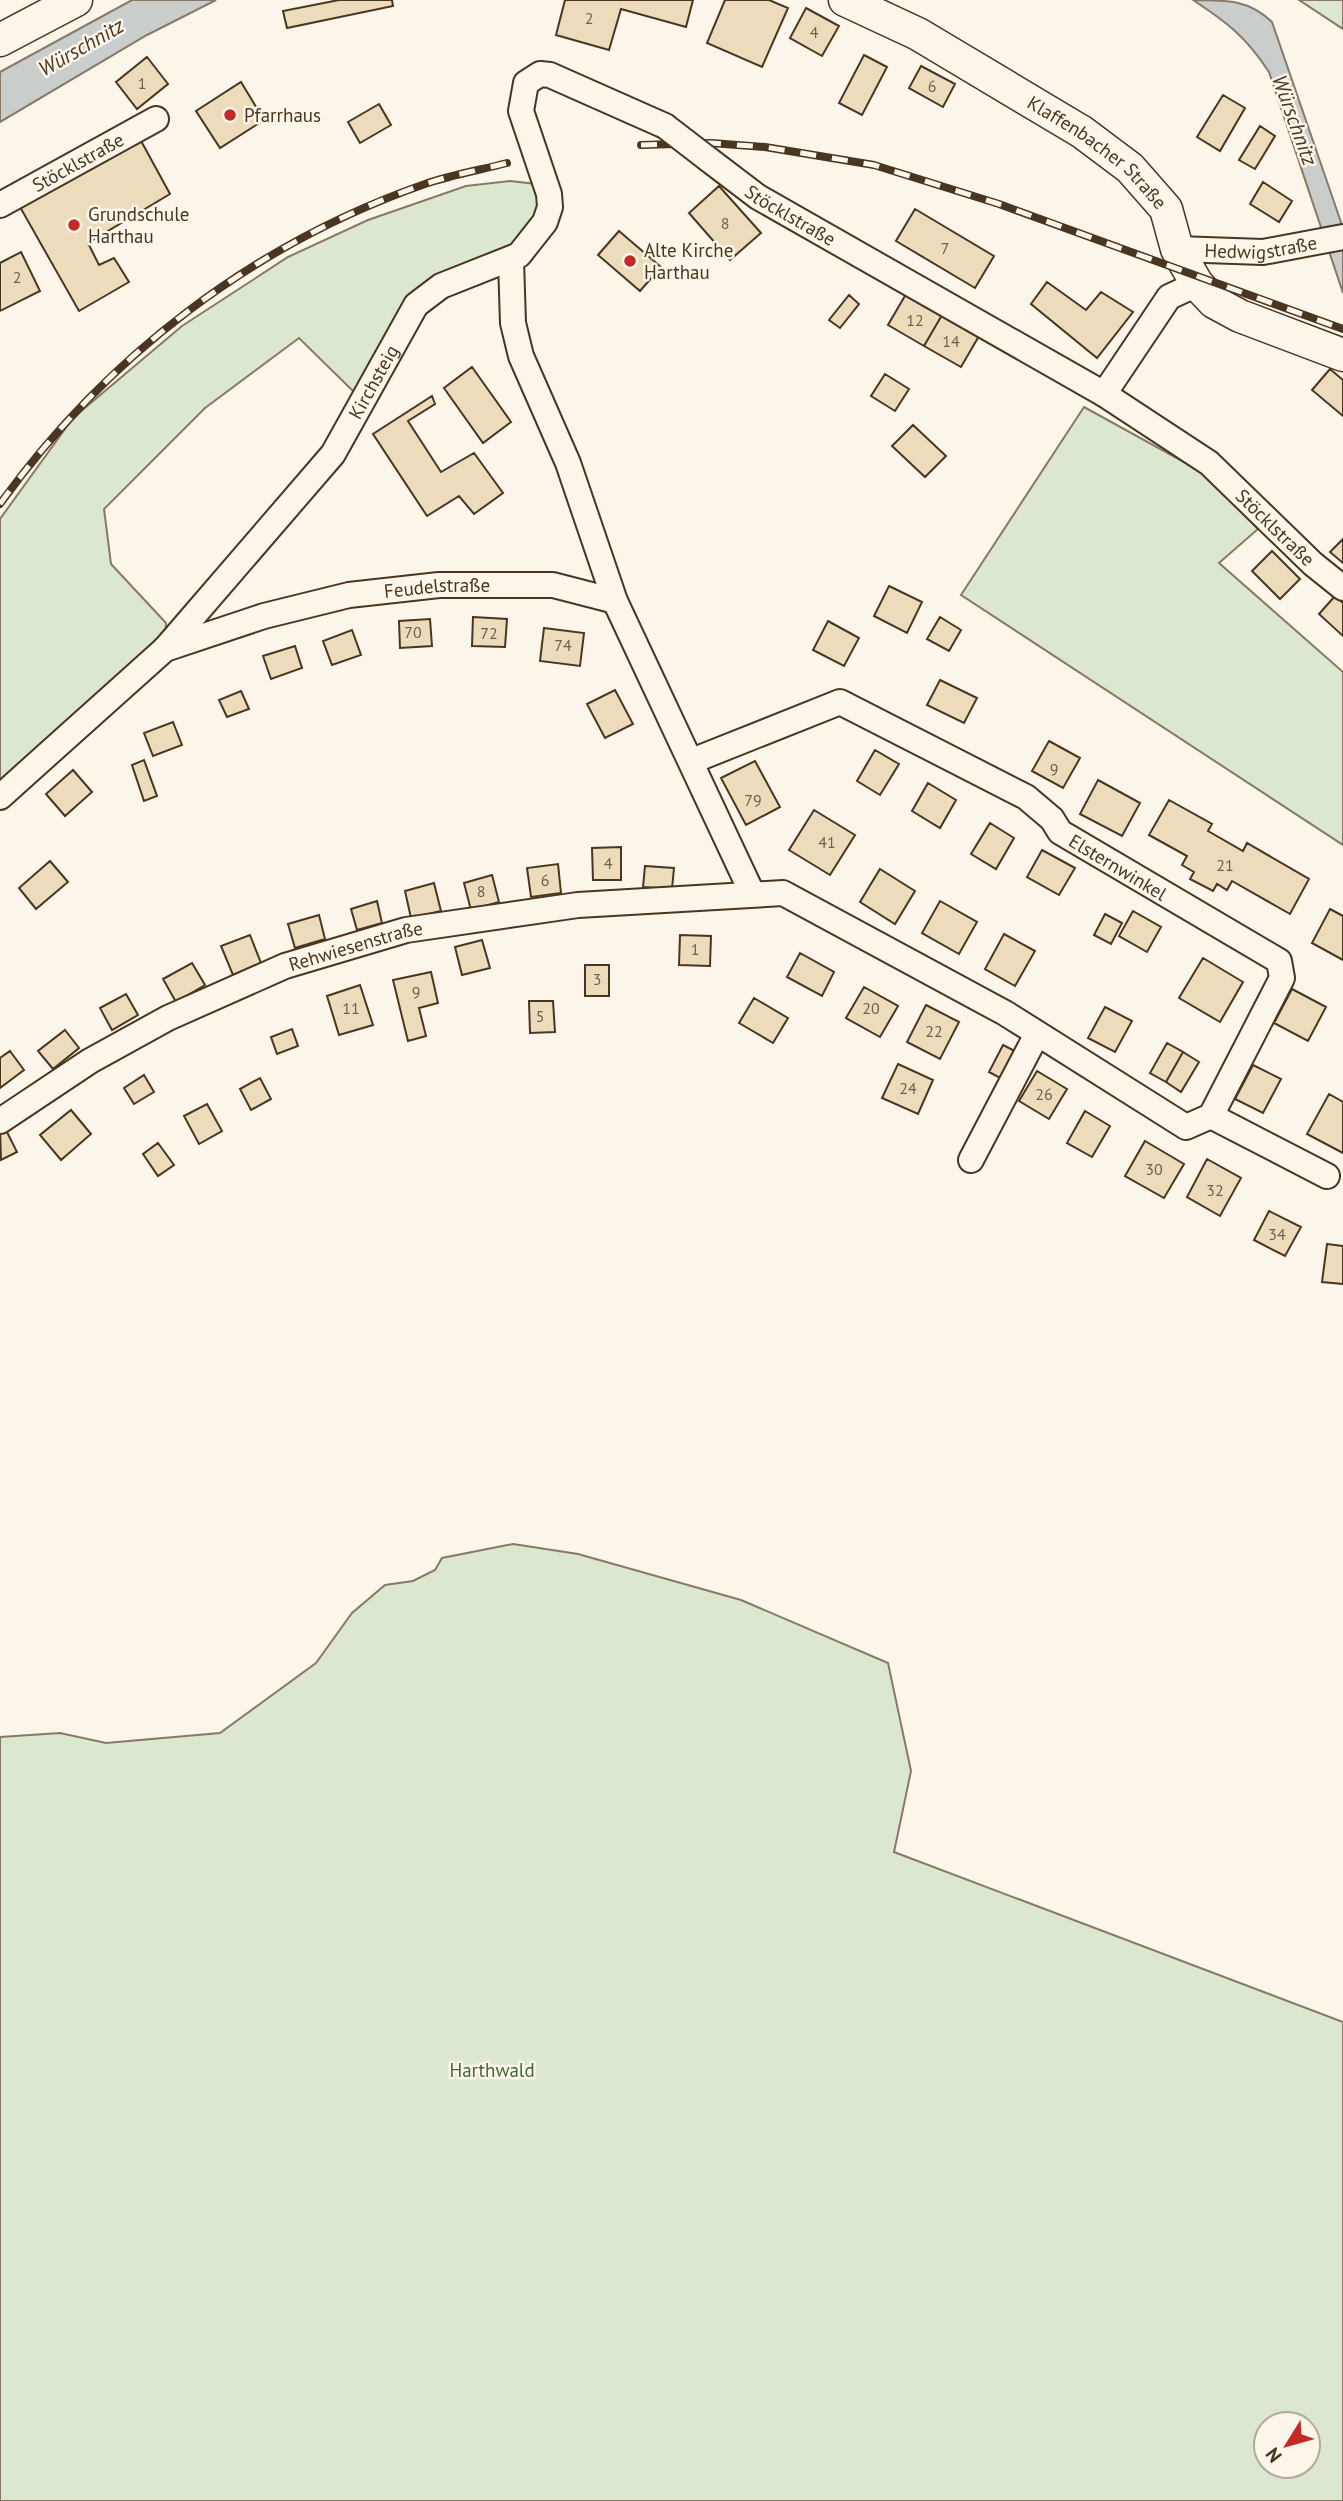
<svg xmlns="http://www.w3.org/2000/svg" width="1343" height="2501" viewBox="0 0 1343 2501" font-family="'PT Sans',sans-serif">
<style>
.green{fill:#dce7d0;stroke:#887966;stroke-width:2;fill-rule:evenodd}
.water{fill:#c9cecd;stroke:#887966;stroke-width:2}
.building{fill:#ecdcbc;stroke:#4a3520;stroke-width:2}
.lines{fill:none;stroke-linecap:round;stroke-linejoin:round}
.minor-casing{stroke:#4a3520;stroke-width:28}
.major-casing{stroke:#4a3520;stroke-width:35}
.minor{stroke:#fbf6e9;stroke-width:24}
.major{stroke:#fbf6e9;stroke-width:32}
.rail-casing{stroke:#4a3520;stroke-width:8}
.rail{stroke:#fbf6e9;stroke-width:5;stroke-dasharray:16;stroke-linecap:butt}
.minor-bridge-casing{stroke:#4a3520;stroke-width:28;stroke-linecap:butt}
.minor-bridge{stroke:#fbf6e9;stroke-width:24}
.poi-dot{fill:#c62828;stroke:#fbf6e9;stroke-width:2.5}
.labels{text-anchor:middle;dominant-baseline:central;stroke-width:5;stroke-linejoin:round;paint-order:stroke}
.number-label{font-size:16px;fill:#725f47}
.poi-label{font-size:19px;fill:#4a3520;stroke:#fbf6e9;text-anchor:start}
.street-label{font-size:19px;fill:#4a3520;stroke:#fbf6e9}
.park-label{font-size:19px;fill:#436837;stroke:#fbf6e9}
.water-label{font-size:21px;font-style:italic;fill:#4a3520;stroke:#fbf6e9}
</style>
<rect width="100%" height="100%" fill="#fbf6e9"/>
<path class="green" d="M1299,0H1343V29Z
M510,181L536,184L540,203L537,221L505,251L472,260L444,273L356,394L299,338L205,408L104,509L111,564L166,623L165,649L0,797V519L73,418L182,326L288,257L368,220L466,186Z
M1084,407L1204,473L1258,529L1219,563L1343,672V845L961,595Z
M513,1544L578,1554L741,1600L888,1663L911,1771L894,1852L1343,2022V2501H0V1737L60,1733L106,1743L220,1733L316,1663L352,1613L385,1585L413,1581L435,1570L442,1558ZM1266,2424H1308V2466H1266Z"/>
<path class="water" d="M132,0H216L147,35L0,122V72Z
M1193,0C1228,0 1249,0 1272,22L1343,228V293L1269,72C1246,37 1228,23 1193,0Z"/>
<path class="building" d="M339,0H392L393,6L287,28L283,11Z
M565,0H693L686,27L621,9L609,50L556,35Z
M725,0H769L788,8L762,67L707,43Z
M806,8L839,26L822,56L790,38Z
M864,55L887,67L862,115L839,103Z
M147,57L168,84L137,109L116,82Z
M921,66L955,84L943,107L909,88Z
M241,82L264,120L220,148L196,111Z
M1223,95L1245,108L1220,151L1197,137Z
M379,104L391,125L360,143L348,122Z
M1260,126L1275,136L1255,169L1239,160Z
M140,139L170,194L88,243L99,265L114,258L129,282L79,311L20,207Z
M1263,182L1292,201L1279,222L1250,204Z
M719,186L761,233L730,260L689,213Z
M915,209L994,256L975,288L896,241Z
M619,231L661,267L640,291L598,255Z
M21,252L40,291L0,311V263Z
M1047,282L1086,310L1101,292L1133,312L1097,358L1031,304Z
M906,294L942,315L924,346L888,325Z
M849,295L859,304L840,328L829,320Z
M942,315L979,336L961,367L924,346Z
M472,367L511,422L483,443L444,388Z
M1330,369L1343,380V416L1312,390Z
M885,374L909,389L895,411L871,396Z
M432,396L435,404L408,421L441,472L474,453L503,493L474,514L459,496L427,516L373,434Z
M913,425L946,456L925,477L892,446Z
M1343,539V563L1330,552Z
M1272,551L1300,579L1280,599L1252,571Z
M889,586L922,602L907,633L874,616Z
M1335,596L1343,603V636L1319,614Z
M473,617L507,619L505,647L472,646Z
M940,617L961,630L949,651L927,639Z
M430,619L432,646L400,648L399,621Z
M828,621L859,638L844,666L813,650Z
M544,628L584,633L580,666L540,661Z
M352,630L361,655L332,665L323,641Z
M295,646L302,668L271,679L263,656Z
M940,680L977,698L964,723L927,705Z
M615,690L633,724L605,738L587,704Z
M241,691L249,709L227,717L219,700Z
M173,722L182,745L153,756L144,733Z
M1049,741L1080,758L1063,788L1032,771Z
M875,750L899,764L880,795L857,781Z
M144,760L157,796L144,801L132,765Z
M755,761L780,807L746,825L721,778Z
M73,770L92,792L65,816L46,794Z
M1098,780L1140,803L1122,836L1080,814Z
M928,783L956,800L940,828L912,811Z
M1169,800L1212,824L1208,831L1243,851L1247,843L1309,879L1290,914L1232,881L1227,890L1217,884L1213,891L1190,879L1194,872L1182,865L1187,856L1149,835Z
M814,810L855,835L830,875L789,850Z
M990,823L1014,838L996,869L971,854Z
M621,847V880H593L592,848Z
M1042,850L1075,868L1059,895L1027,877Z
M50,861L68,882L36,909L19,888Z
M558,864L561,893L531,897L527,868Z
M645,866L674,868L672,889L643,887Z
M880,869L915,891L895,924L860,902Z
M492,875L499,902L471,910L464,883Z
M434,883L441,911L411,918L405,891Z
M377,901L382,923L357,930L351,909Z
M940,901L977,922L959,954L922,933Z
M1330,909L1343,916V960L1312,943Z
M1133,911L1161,927L1147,952L1119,936Z
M1105,914L1122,923L1111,944L1094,935Z
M319,915L325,939L295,948L288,924Z
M1004,934L1035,951L1015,986L985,969Z
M250,935L261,963L233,975L221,946Z
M680,935L711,936L710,966L679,965Z
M482,940L490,968L462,975L455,947Z
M800,953L834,972L822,996L787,977Z
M1203,958L1243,982L1220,1022L1179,998Z
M192,963L205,985L176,1002L163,979Z
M585,965H609V996H585Z
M431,972L438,1003L419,1008L426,1036L408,1041L393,980Z
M360,985L373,1025L339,1035L327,996Z
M864,987L898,1006L880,1037L846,1018Z
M1292,989L1326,1007L1308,1041L1274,1023Z
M126,994L138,1015L112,1030L100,1008Z
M754,998L788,1018L773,1043L739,1023Z
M529,1001H553L555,1032L530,1033Z
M926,1005L959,1022L940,1059L907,1042Z
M1105,1007L1132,1021L1115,1052L1088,1038Z
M292,1029L298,1046L277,1054L271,1037Z
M65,1030L79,1048L53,1069L38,1051Z
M1167,1043L1183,1052L1166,1082L1150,1073Z
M1003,1045L1017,1052L1002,1079L989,1072Z
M10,1051L24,1070L0,1088V1058Z
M1183,1052L1199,1062L1181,1092L1166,1082Z
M898,1064L933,1080L918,1114L882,1098Z
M1253,1065L1281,1079L1263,1113L1235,1099Z
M1037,1071L1067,1089L1049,1119L1019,1101Z
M144,1075L154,1092L134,1104L124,1088Z
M260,1078L271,1099L251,1110L240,1089Z
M1329,1094L1343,1102V1153L1307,1134Z
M207,1104L222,1131L199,1144L184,1116Z
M71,1110L91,1134L61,1160L40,1135Z
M1085,1111L1110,1126L1092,1157L1067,1143Z
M4,1126L17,1152L1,1160L0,1129Z
M1145,1141L1184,1164L1164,1198L1125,1176Z
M158,1143L174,1165L158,1176L143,1154Z
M1207,1159L1241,1178L1220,1216L1187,1197Z
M1269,1211L1301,1227L1285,1256L1254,1240Z
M1327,1244L1343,1246V1284L1322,1282Z"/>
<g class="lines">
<defs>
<g id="minor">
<path id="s1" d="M708,159L758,197L1104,394L1209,463L1313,564L1343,588"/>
<path id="s2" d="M0,205L156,119"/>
<path id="s3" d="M1177,249L1263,252L1343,237"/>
<path d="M511,261L513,323L521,356L568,463L615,601L752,893"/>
<path d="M1104,394L1169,297L1197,284"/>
<path id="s4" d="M165,649L333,454L416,305L441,286L519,255L545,222L550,207L549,194L521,111L526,83L540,74L550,75L665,126"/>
<path id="s5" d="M0,797L165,649L264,616L349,595L439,585H553L615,601"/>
<path d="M1211,1116L1327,1176"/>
<path id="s6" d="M0,1121L90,1061L168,1018L285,966L406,930L578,905L783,893L1005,1013L1186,1127L1211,1116L1282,978L1279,961L1060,832L1052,819L1026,797L840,702L692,761"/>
<path d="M971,1160L1037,1034"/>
</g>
<g id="major">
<path id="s7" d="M845,0L918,34L1082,132L1130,168L1166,209L1177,249L1197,284L1214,302L1240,316L1343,355"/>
<path d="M0,40L76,0"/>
</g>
</defs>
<use href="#minor" class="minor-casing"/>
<use href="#major" class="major-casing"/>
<use href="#minor" class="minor"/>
<use href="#major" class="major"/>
<defs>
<path id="rail" d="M641,145L711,143L765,147L874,165L999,204L1343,329
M0,504C106,357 253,244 425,184C451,175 480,170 507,163"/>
</defs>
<use href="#rail" class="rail-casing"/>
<use href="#rail" class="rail"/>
<defs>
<path id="minor-bridge" d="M665,126L708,159"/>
</defs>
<use href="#minor-bridge" class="minor-bridge-casing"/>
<use href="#minor-bridge" class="minor-bridge"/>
</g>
<g class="poi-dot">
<circle cx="230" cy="115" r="7"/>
<circle cx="74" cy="225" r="7"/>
<circle cx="630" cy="261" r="7"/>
</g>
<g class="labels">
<g class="number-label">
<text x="589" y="18">2</text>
<text x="814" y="32">4</text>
<text x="142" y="83">1</text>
<text x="932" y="86">6</text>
<text x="725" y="223">8</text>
<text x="945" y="248">7</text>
<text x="17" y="277">2</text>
<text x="915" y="320">12</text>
<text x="951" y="341">14</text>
<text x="413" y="632">70</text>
<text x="489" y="633">72</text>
<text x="563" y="645">74</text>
<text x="1054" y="769">9</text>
<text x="753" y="800">79</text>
<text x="827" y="842">41</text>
<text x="608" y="863">4</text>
<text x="1225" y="865">21</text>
<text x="545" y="880">6</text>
<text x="481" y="891">8</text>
<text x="695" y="949">1</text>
<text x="597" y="979">3</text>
<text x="416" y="992">9</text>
<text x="351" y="1008">11</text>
<text x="871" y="1008">20</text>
<text x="540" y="1016">5</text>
<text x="934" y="1031">22</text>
<text x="908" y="1088">24</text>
<text x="1044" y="1094">26</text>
<text x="1154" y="1169">30</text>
<text x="1215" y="1190">32</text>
<text x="1277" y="1234">34</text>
</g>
<g class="poi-label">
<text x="244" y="115">Pfarrhaus</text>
<text x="88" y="214">Grundschule<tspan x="88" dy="22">Harthau</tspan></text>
<text x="644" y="250">Alte Kirche<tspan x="644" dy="22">Harthau</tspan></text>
</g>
<g class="street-label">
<text stroke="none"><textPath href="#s7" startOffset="296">Klaffenbacher Straße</textPath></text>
<text stroke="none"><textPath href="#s2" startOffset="89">Stöcklstraße</textPath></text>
<text stroke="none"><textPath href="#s1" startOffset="100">Stöcklstraße</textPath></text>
<text stroke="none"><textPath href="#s3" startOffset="84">Hedwigstraße</textPath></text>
<text stroke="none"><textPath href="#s4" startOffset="340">Kirchsteig</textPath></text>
<text stroke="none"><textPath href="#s1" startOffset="679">Stöcklstraße</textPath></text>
<text stroke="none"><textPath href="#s5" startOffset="502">Feudelstraße</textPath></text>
<text transform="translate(1118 867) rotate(31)">Elsternwinkel</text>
<text stroke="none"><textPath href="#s6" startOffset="399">Rehwiesenstraße</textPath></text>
</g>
<g class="park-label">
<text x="492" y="2070">Harthwald</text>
</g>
<g class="water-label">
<text transform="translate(81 47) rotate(-30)">Würschnitz</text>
<text transform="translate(1295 120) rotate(70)">Würschnitz</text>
</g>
</g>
<g transform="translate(1287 2445) rotate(233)"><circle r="33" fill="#fbf6e9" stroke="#b4a999" stroke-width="2"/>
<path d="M0-5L12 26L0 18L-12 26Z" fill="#c62828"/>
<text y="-10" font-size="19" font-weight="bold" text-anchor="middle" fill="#4a3520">N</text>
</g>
</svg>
